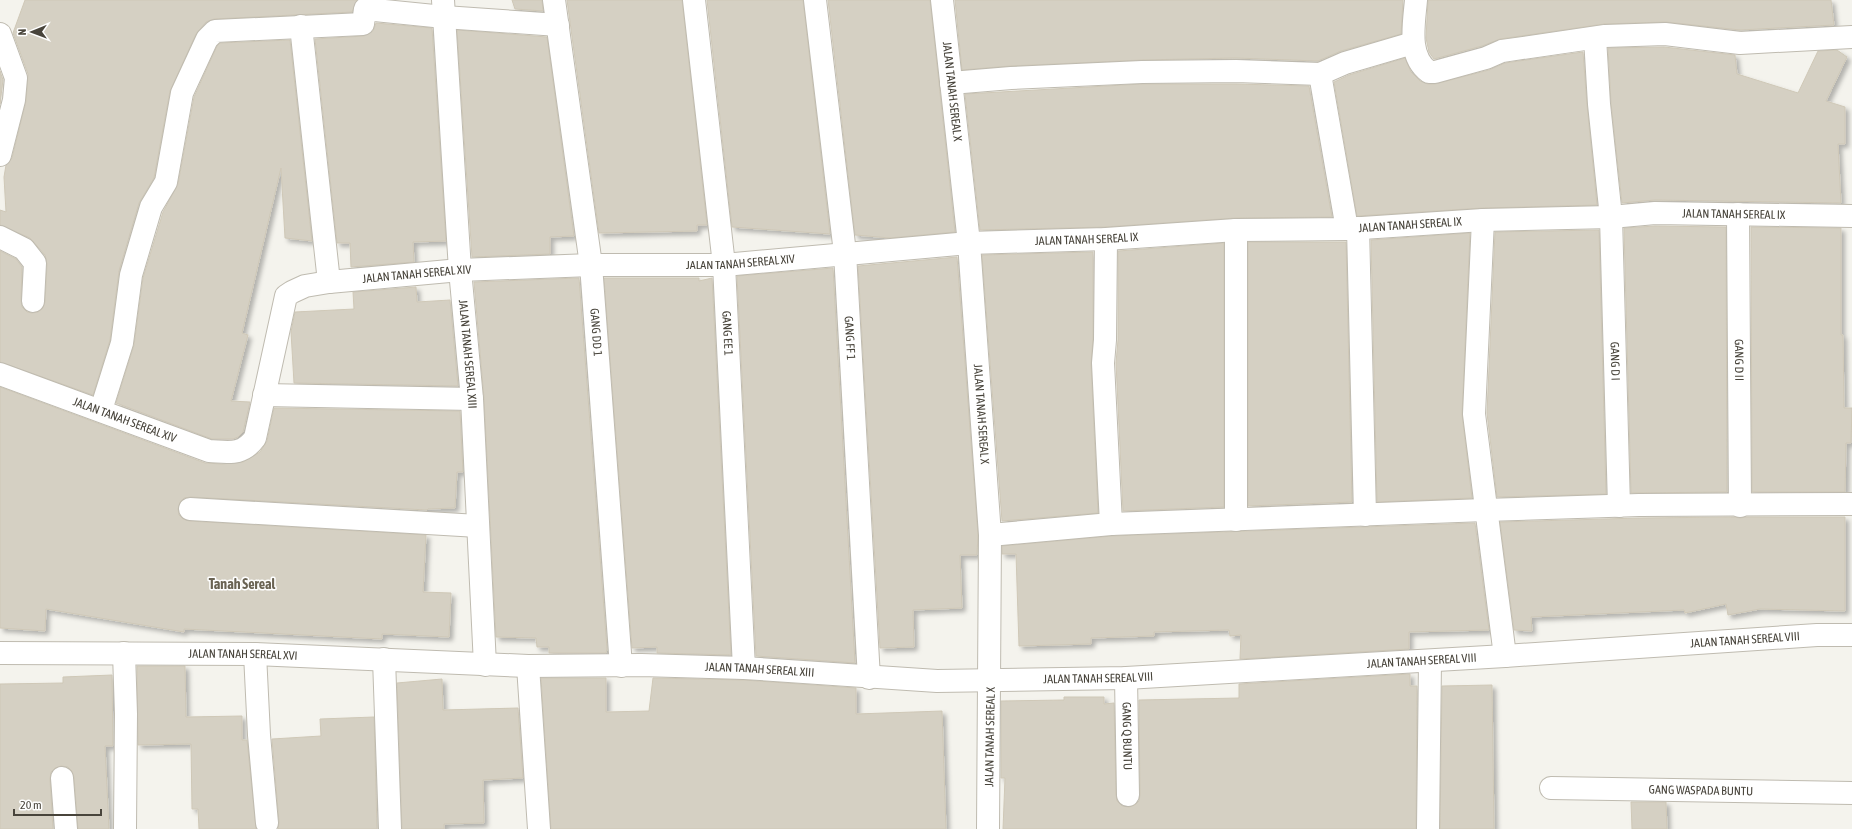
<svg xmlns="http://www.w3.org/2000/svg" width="1852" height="829" viewBox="0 0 1852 829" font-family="'Asap Condensed',sans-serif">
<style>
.building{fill:#d5d0c3;stroke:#cfc8b7;filter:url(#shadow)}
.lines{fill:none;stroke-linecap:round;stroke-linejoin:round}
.minor-casing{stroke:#bfbbb0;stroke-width:24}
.minor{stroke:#fff;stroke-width:22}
.labels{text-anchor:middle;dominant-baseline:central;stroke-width:3;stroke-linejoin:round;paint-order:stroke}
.street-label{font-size:12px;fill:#48443b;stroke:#fff}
.quarter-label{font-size:14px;font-weight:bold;fill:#6a6353;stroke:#fff}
</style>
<defs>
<filter id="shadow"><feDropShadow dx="3.5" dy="3.5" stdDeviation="2" flood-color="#0004"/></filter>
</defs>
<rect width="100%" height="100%" fill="#f4f3ed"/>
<path class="building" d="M25,0H357L352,12L214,19L206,22L196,34L170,91L154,178L139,203L119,271L110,340L93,395L0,362V251L16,259L22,267L21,300L22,307L27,312L32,313L38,312L43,308L45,302L47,264L45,255L30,238L0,225V210L6,212L4,177L6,165L12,158L26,101L28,74L13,33Z
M512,0H542L543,11L515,9Z
M567,0H682L707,225H697V231L599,233Z
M707,0H803L830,234L732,227Z
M828,0H930L955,232L890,238L855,235Z
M955,0H1403L1401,34L1341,51L1318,61L1236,58L1142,60L1010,66L962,70Z
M1428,0H1831L1834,25L1740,30L1666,22L1604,24L1500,39L1482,46L1434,59L1429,52L1426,38Z
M376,23L432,28L446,241L413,242L414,262L351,267L350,243H337L315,39L364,36L373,31Z
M457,30L547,37L574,236L550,237V254L472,257Z
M290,40L312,241L285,238L281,168L242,333L248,335L231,401L250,402L243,432L238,437L233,439H212L116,403L134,345L143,278L163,212L178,184L194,97L217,46L220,43Z
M1664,47L1735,55L1737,74L1798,93L1818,51L1837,50L1847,57L1826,101L1845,107V144H1838L1841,203L1655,200L1622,203L1611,103L1608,48Z
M1583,52L1587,105L1597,205L1483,208L1357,216L1334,82L1349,75L1405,58L1411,72L1420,81L1428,84H1435L1489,70L1505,63Z
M0,71L3,80L0,104Z
M1142,84H1236L1309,86L1332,217L1236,218L1105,227L980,230L965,94Z
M1655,226L1726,227L1727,492L1631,493L1624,228Z
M1751,227L1841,228V335H1843L1844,408H1852L1851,443H1846L1845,492H1752Z
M1599,230L1606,494L1497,497L1487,413L1495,232Z
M1470,233L1462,414L1472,498L1377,502L1371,240Z
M1248,242H1346L1352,502L1248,506Z
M1224,243V507L1123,511L1116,363L1118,340V251Z
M1093,252V339L1091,364L1098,513L1002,521L982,255Z
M957,257L978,535L977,555H960L962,608L913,610L914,647L880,648L858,266Z
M833,268L855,663L756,656L737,276Z
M579,278L607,649L606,653H549V647H537L536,638L496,637L484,398L474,282Z
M604,278H699V281L712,278L731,655L657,653V647L632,648Z
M416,287L417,302L450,300L458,386L294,383L291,332L295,312L354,309L353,292Z
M0,387L205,463L222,464L243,462L260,452L267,441L274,408L460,411L463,472H457L455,508L428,509L427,510L191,497L184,498L180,502L178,509L179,515L183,519L189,521L426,535L423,592L451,593L449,637L382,634V639L184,629V632L46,609L45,631L0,628Z
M1734,517L1740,518L1746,517H1845V611L1760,609L1728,615L1726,604L1685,613L1684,610L1531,617L1532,631L1514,630L1500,522L1639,518Z
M1475,523L1489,630L1409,632V649L1240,659L1241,635L1230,636L1229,630L1154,632V636L1091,638V644L1019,646L1016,554H1002V546L1112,536Z
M137,666H185L186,717L242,716V740H247L256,829H199L198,809H192L191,744L138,745Z
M1410,674V686H1417L1416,829H1003L1005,778H1001V701L1064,700V697H1104V704L1114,703L1116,795L1117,801L1122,806L1129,807L1135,805L1139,801L1140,795L1139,700L1239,698V684Z
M112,675L113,746H105L109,829H78L74,777L72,771L68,767L61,766L55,768L51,772L50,779L53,829H0V684L63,683V677Z
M541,678H606V712L649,711L653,678L743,680L856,688V714L942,711L946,829H551Z
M442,679L443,710L518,708L523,778L483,780L484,823L444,824V829H402L397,683Z
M1492,685L1494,829H1440L1442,686Z
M374,717L377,829H278L279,822L272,739L321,736L320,719Z
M1631,802H1666L1667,829H1632Z"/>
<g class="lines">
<defs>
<g id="minor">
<path id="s1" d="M443,0L460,270L472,399L485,665"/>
<path id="s2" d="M554,0L591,265L621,666"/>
<path id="s3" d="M694,0L724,265L744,668"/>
<path id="s4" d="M815,0L845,253L869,678"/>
<path id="s5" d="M942,0L969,243L990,535L988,829"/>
<path d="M1416,0C1414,24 1407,56 1429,72H1435L1486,58L1502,51L1605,36L1665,34L1740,43L1852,37"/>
<path d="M301,26L329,282"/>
<path d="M0,34L16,78L14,100L0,155"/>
<path id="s6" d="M1595,38L1599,104L1611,217L1619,506"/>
<path d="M1320,74L1347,229"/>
<path d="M951,83L1011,78L1142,72L1236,71L1320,74L1345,63L1413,43"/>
<path id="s7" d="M1738,214L1740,506"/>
<path d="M1483,220L1474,414L1505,656"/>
<path d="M1358,228L1365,515"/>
<path d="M0,237L24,249L35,263L33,301"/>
<path d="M1106,239L1105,340L1103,363L1111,524"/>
<path id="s8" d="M0,374L209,451C229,452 242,456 255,438L286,296L292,292L305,286L329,282L460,270L591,265H724L969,243L1106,239L1236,230L1347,229L1483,220L1611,217L1655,213L1852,216"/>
<path d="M264,395L472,399"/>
<path d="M101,410L122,343L131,275L151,207L166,182L182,93L207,39L215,31L363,24L365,9L444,17L558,25"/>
<path d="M190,509L478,526"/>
<path d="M1236,520V230"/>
<path d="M990,535L1111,524L1485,510L1639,505L1852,504"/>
<path id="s9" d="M0,653L255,654L528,666L641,665L744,668L937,681L1126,678L1505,656L1817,635H1852"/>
<path d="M124,653L126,714L125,829"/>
<path d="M255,654L259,735L267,823"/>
<path d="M384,659L390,829"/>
<path d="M528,666L539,829"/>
<path id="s10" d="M1126,678L1128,795"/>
<path d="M62,778L66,829"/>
<path id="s11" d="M1551,788L1852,793"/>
<path d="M1428,829L1430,661"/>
</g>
</defs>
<use href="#minor" class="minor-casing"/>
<use href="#minor" class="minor"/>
</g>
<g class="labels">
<g class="street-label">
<text stroke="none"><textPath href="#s5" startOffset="92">JALAN TANAH SEREAL X</textPath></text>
<text stroke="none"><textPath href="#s8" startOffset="1872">JALAN TANAH SEREAL IX</textPath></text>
<text stroke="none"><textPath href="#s8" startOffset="1548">JALAN TANAH SEREAL IX</textPath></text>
<text stroke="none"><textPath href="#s8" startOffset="1224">JALAN TANAH SEREAL IX</textPath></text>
<text stroke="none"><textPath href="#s8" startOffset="877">JALAN TANAH SEREAL XIV</textPath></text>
<text stroke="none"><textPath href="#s8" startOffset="553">JALAN TANAH SEREAL XIV</textPath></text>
<text stroke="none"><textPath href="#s2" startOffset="335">GANG DD 1</textPath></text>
<text stroke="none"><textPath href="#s3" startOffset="335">GANG EE 1</textPath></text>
<text stroke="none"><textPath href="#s4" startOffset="340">GANG FF 1</textPath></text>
<text stroke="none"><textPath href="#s1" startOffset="355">JALAN TANAH SEREAL XIII</textPath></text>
<text stroke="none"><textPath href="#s7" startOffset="146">GANG D II</textPath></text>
<text stroke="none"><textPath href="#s6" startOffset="324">GANG D I</textPath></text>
<text stroke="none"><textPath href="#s5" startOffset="416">JALAN TANAH SEREAL X</textPath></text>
<text stroke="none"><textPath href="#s8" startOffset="133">JALAN TANAH SEREAL XIV</textPath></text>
<text stroke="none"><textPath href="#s9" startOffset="1747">JALAN TANAH SEREAL VIII</textPath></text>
<text stroke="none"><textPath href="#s9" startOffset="243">JALAN TANAH SEREAL XVI</textPath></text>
<text stroke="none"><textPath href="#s9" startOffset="1423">JALAN TANAH SEREAL VIII</textPath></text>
<text stroke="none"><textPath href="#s9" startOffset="760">JALAN TANAH SEREAL XIII</textPath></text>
<text stroke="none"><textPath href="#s9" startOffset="1099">JALAN TANAH SEREAL VIII</textPath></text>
<text stroke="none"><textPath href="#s10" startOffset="58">GANG Q BUNTU</textPath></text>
<text transform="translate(990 737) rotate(-89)">JALAN TANAH SEREAL X</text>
<text stroke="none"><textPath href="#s11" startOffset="150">GANG WASPADA BUNTU</textPath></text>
</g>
<g class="quarter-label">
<text x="242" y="584">Tanah Sereal</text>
</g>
</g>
<g transform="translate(32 32) rotate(269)" stroke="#ffffff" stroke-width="3" paint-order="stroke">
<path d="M0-3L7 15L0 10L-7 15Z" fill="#48443b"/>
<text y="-6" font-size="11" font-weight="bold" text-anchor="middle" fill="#48443b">N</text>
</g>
<path d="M14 809v6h87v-6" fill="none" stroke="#48443b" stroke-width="2"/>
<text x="20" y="809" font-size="12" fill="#48443b" stroke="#ffffff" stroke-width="3" paint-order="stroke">20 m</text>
</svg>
